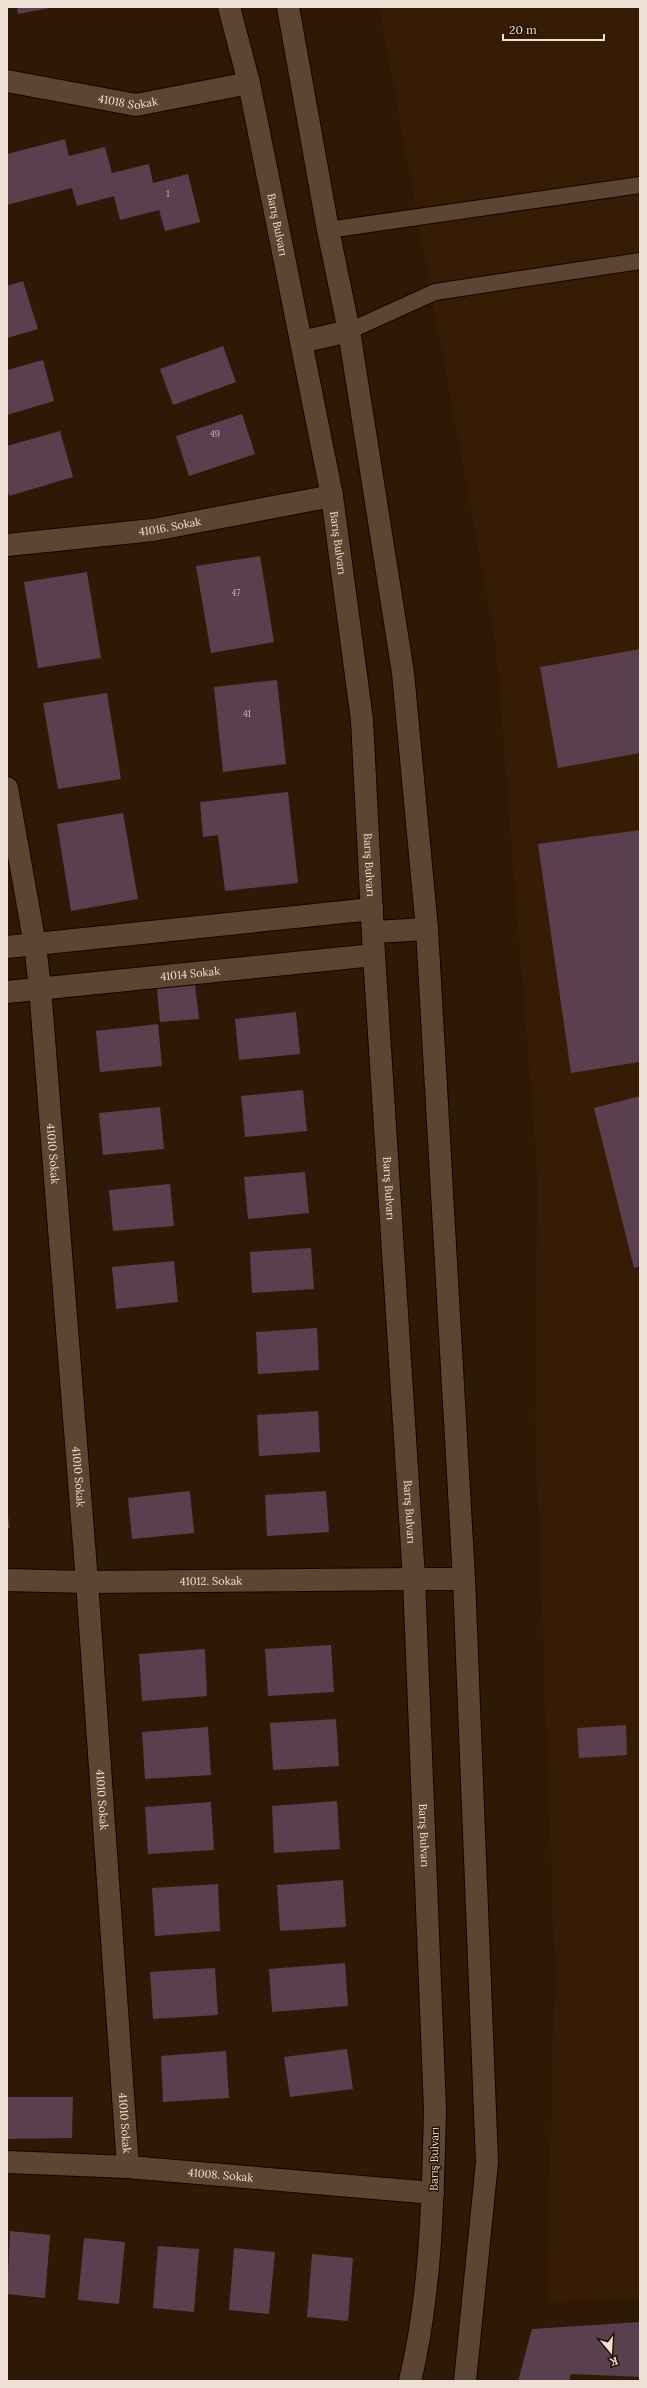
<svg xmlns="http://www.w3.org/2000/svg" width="647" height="2388" viewBox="0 0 647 2388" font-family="Lora,serif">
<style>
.built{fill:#361c04}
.building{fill:#5a3f4f}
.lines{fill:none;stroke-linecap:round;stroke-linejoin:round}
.service-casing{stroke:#150400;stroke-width:18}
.minor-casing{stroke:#150400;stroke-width:24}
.tertiary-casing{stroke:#150400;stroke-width:24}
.secondary-casing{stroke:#150400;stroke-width:24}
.service{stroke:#5c4532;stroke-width:16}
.minor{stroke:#5c4532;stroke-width:22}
.tertiary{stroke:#5c4532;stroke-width:22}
.secondary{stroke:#5c4532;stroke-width:22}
.labels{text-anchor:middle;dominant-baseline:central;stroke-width:3;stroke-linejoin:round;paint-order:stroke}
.number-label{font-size:9px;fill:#c9b8b3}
.street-label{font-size:11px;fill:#eee0d4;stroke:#241001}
</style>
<rect width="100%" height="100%" fill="#2e1907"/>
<path class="built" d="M379,7H640V2298L546,2303L555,1974L535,1417L538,1181L496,647Z"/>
<path class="building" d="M17,7H50V8L18,14Z
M65,139L69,156L105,147L112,173L149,164L153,183L188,174L200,222L165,231L159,210L120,220L114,196L77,206L72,188L7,205V154Z
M23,281L38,329L7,338V286Z
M223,346L236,382L173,405L160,369Z
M43,360L54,401L7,415V370Z
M242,414L255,454L189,476L176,436Z
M60,431L73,477L9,496L7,487V446Z
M260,556L274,642L211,653L196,566Z
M87,572L101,658L38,668L24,582Z
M640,649V753L558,768L540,667Z
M277,680L286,764L223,772L214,687Z
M107,693L121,779L58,789L43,703Z
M288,792L298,883L225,891L218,835L203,837L200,802Z
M123,813L138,899L71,911L57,824Z
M640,830V1062L571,1073L538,844Z
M195,985L199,1019L160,1022L157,989Z
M296,1012L300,1054L239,1060L235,1019Z
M158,1024L162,1066L100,1072L96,1031Z
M303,1090L307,1131L245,1137L241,1096Z
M640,1096V1266L634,1268L594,1108Z
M160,1107L164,1149L103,1155L99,1113Z
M305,1172L309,1213L248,1219L244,1177Z
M170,1184L174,1226L113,1231L109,1190Z
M311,1248L314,1289L252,1293L250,1252Z
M174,1261L178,1302L116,1309L112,1267Z
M317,1328L319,1370L258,1374L256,1332Z
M318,1411L320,1452L259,1456L257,1415Z
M190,1491L194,1533L132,1539L128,1498Z
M326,1491L329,1532L267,1536L265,1495Z
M7,1511L10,1528H7Z
M331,1645L334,1692L268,1696L265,1649Z
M205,1649L207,1696L142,1701L139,1654Z
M336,1719L339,1766L273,1770L270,1723Z
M626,1725L627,1755L579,1758L577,1728Z
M208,1727L211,1775L145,1779L142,1732Z
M337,1801L340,1849L274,1853L272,1806Z
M211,1802L214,1850L148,1854L145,1807Z
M343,1880L346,1927L280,1931L277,1885Z
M218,1884L220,1931L155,1936L152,1888Z
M345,1963L348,2006L272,2012L269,1969Z
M215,1968L218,2015L153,2019L150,1972Z
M347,2049L353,2089L290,2097L284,2057Z
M226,2051L229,2098L163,2102L161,2056Z
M7,2097H73L72,2138L7,2139Z
M10,2231L50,2235L45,2298L7,2294Z
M84,2238L125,2242L119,2304L78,2300Z
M158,2246L199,2249L194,2312L153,2308Z
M234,2248L275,2252L269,2314L229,2310Z
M312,2254L353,2258L348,2321L307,2317Z
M640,2322V2377L571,2374L569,2381H518L532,2329Z"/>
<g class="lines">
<defs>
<path id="service" d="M328,230L640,185
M349,331L435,292L640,261"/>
<g id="minor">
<path id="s1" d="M7,545L153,530L332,496"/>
<path id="s2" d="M7,788L35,945L40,988L87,1582L128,2167"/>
<path id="s3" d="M7,1580L87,1582L414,1579"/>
<path id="s4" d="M7,2162L128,2167L433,2193"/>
</g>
<g id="tertiary">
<path id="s5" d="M7,81L136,105L249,83"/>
<path d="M7,947L372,909"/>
<path id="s6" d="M7,992L374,955"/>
</g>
<g id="secondary">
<path id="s7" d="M229,7L249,83L332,496L362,720L374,955L414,1579L435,2110C433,2199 431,2294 410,2381"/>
<path d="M288,7L328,230L349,331L403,673L427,929L464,1579L487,2162L465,2381"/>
<path d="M301,342L349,331"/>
<path d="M374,932L427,929"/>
<path d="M414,1579H464"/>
</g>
</defs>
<use href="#service" class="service-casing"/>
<use href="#minor" class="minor-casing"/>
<use href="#tertiary" class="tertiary-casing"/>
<use href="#secondary" class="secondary-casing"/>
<use href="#service" class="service"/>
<use href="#minor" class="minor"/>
<use href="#tertiary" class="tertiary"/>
<use href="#secondary" class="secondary"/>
</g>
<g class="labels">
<g class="number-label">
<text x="168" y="193">1</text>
<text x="215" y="433">49</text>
<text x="236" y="592">47</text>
<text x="247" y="713">41</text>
</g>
<g class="street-label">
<text stroke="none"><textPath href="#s5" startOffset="123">41018 Sokak</textPath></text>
<text stroke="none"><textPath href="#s7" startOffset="223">Barış Bulvarı</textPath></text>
<text stroke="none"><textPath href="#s1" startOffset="164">41016. Sokak</textPath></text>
<text stroke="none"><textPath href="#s7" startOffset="547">Barış Bulvarı</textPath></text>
<text stroke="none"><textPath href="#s7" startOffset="871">Barış Bulvarı</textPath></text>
<text stroke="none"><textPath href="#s6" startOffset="184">41014 Sokak</textPath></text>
<text stroke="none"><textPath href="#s2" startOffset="369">41010 Sokak</textPath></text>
<text stroke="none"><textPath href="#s7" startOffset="1195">Barış Bulvarı</textPath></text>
<text stroke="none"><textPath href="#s2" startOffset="693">41010 Sokak</textPath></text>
<text stroke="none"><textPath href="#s7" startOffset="1519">Barış Bulvarı</textPath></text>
<text stroke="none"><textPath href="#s3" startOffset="204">41012. Sokak</textPath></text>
<text stroke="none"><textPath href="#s2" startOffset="1017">41010 Sokak</textPath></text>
<text stroke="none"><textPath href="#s7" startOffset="1843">Barış Bulvarı</textPath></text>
<text stroke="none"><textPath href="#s2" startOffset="1341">41010 Sokak</textPath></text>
<text transform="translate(434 2159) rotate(-89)">Barış Bulvarı</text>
<text stroke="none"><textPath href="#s4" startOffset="214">41008. Sokak</textPath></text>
</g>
</g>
<rect width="647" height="2388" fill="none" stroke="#eee0d4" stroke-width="16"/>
<g transform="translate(611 2352) rotate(162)" stroke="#241001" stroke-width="3" paint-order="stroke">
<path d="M0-3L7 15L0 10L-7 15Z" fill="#eee0d4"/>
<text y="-6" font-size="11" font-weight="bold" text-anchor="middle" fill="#eee0d4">K</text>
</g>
<path d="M503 34v6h101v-6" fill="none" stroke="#eee0d4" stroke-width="2"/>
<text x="509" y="34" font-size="12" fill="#eee0d4" stroke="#241001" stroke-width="3" paint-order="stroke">20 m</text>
</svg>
